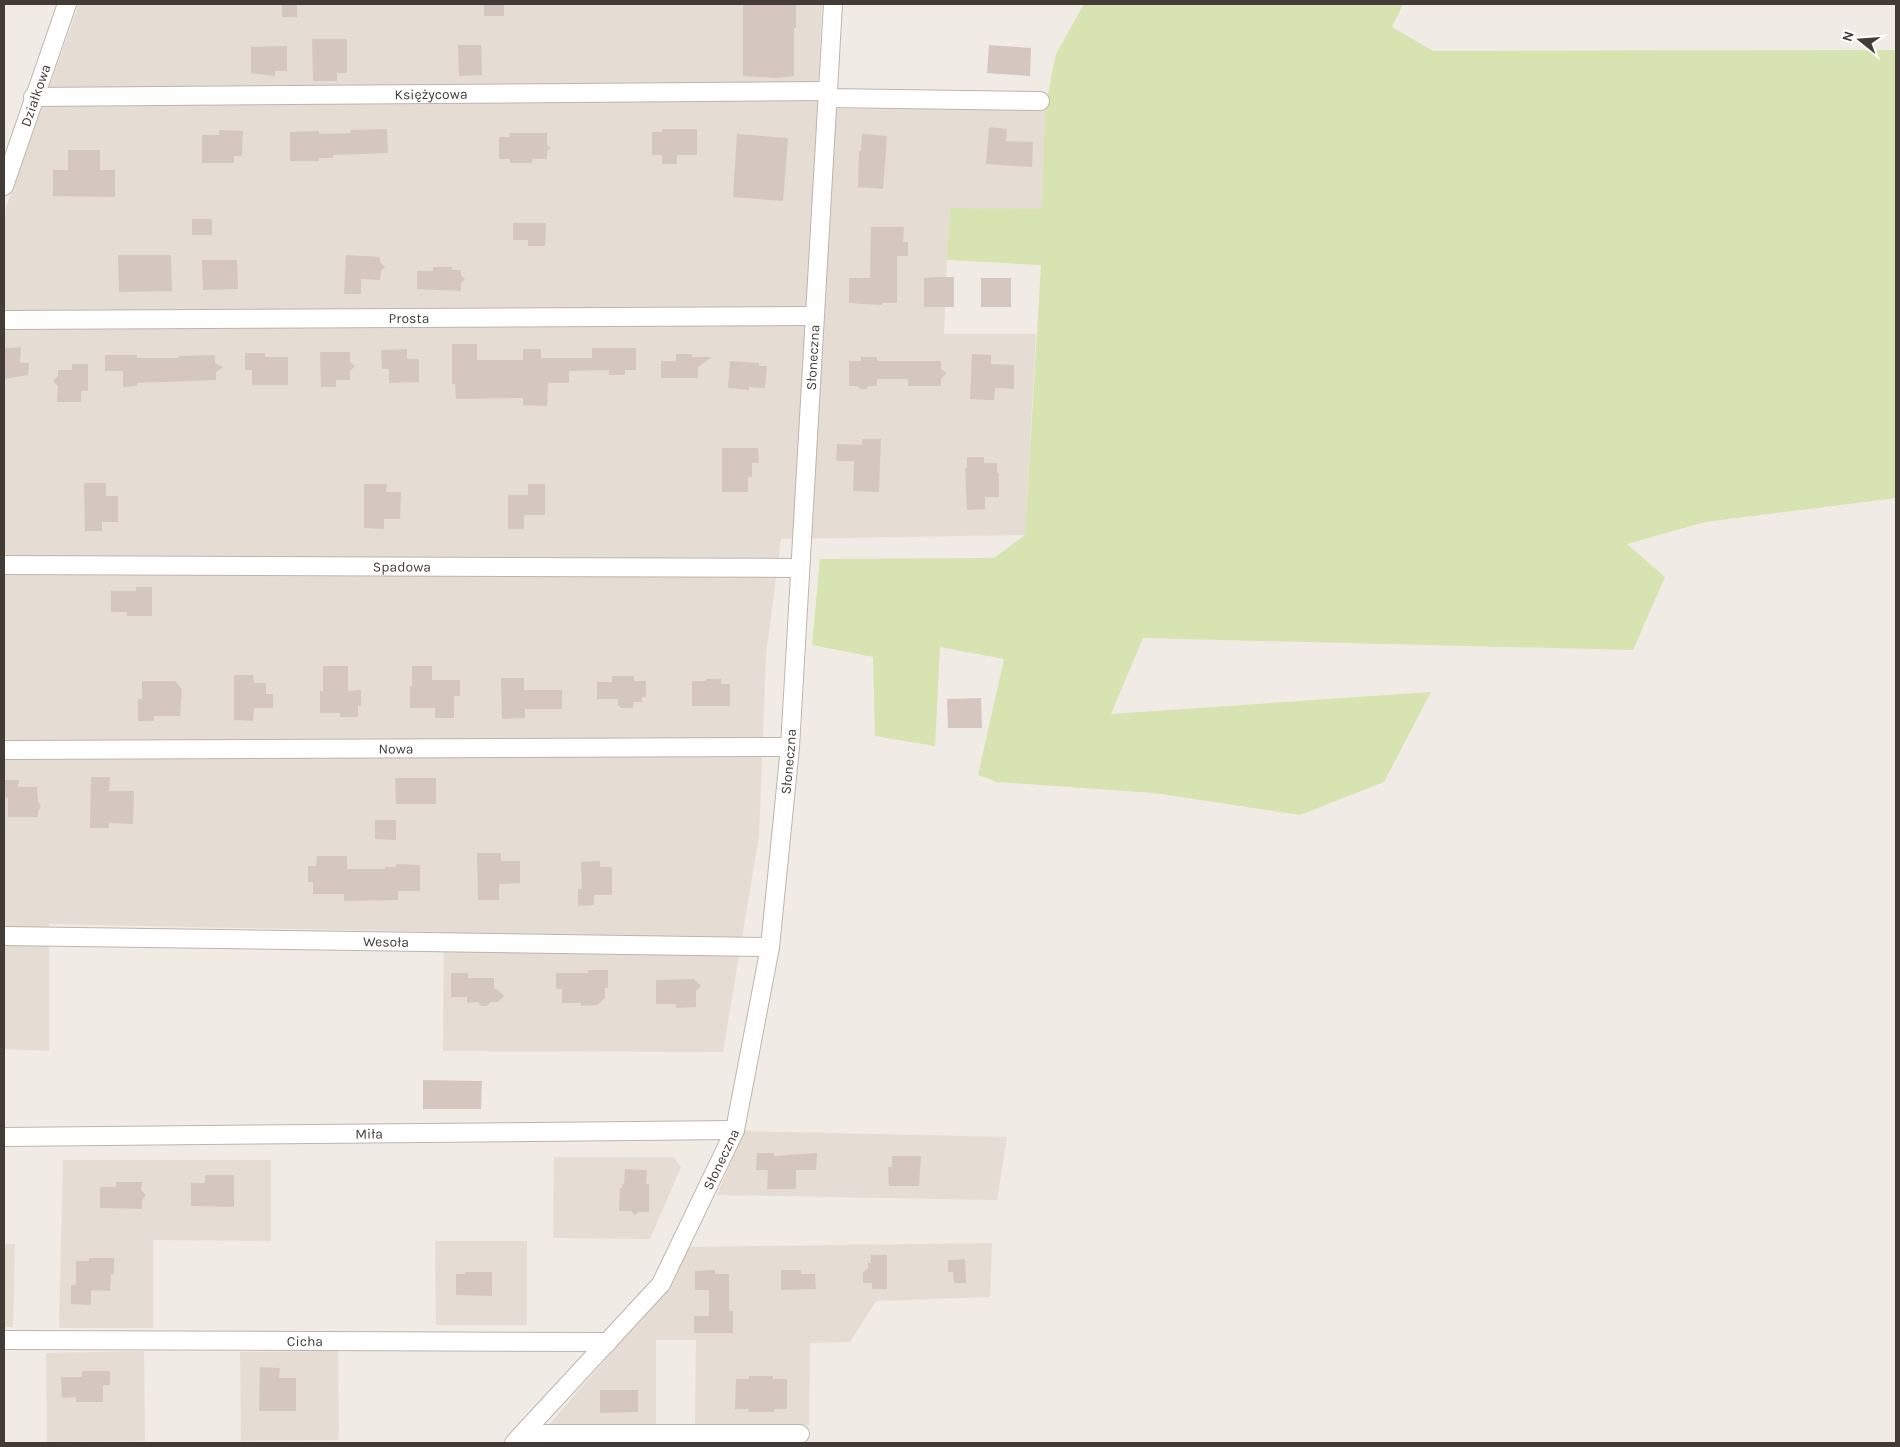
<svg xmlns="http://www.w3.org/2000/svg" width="1900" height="1447" viewBox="0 0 1900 1447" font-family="Karla,sans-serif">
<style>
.residential{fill:#e5dcd4}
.green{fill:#d7e3b0}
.building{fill:#d5c7bf}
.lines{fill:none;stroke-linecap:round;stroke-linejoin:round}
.minor-casing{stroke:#bfb4ac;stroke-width:20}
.minor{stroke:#fff;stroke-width:18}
.labels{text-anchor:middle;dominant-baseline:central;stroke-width:4.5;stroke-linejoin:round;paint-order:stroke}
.street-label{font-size:14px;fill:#433b35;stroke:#fff}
</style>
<rect width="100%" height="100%" fill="#f1ebe5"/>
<path class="residential" d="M79,4H822L817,109L1045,108L1042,210L950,208L947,260L944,334H1036L1025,535L781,539L766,655L759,836L723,1052L443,1051L444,932L49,924V1051L4,1049V213Z
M744,1131L1007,1137L997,1200L717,1195Z
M554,1157H673L681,1167L650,1239L553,1238Z
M63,1160H271V1241L153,1240V1328H59Z
M435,1241H527V1325H436Z
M992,1243L990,1297L876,1301L850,1342L810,1343L809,1425L695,1424L696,1340H656V1428H546L667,1289L684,1247Z
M4,1244H15L13,1327H4Z
M144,1351L145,1441L47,1442L46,1353Z
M338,1351L339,1440L241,1441L240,1352Z"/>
<path class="green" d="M1084,4H1403L1392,27L1433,51L1896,50V498L1705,522L1627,544L1665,577L1633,650L1143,638L1111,714L1431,692L1384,782L1300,815L1154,793L997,782L978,775L1004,659L940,647L935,746L875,736L873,657L812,645L820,559L994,558L1025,535L1041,265L947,260L950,208L1042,209L1045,108L1056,54Z"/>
<path class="building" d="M282,4H297V17H282Z
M484,4H504V16H484Z
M743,4H796V28H794V76L777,78L743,76Z
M312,39H347V73H337V81H313Z
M458,45H481L482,75L459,76Z
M989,45L1031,48L1030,76L987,73Z
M287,46V71H275V76L251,73V47Z
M989,127L1007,129L1006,141L1033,142L1032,167L986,164Z
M387,129L388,153L333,155V158H319V161H290V132L319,131V134L351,133L350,130Z
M662,129H697V155H677V164H662V155H652V132H662Z
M219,130L243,131L242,156H234V163H202V135H219Z
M509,133H547V145L551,148L547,151V159H532V163H510V159H499V137H510Z
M737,134L788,138L783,201L733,197Z
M862,134L887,136L883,189L858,187L859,151H861Z
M68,150H100V170H115V197L53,196V170H68Z
M192,219H212V235H192Z
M513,223H546L545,246H528V240H513Z
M871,227H904L903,242H908V256H897V303H882V305L849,303V278H870Z
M118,255H171L172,291L119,292Z
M346,255L380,257V262L385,267L381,271L380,280L361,279V294H344Z
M202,260H237L238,289L203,290Z
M433,267H452V270H461V275L465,279L461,283V291L417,289V271H433Z
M932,277H954V307H924V278Z
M981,278H1011V307H981Z
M452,344H477V360H523V349H541V358H592V348H636V370H625V375H609V370L569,371V383H548L547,406L523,405V398L456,399L455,384H452Z
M21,347L20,363H29L28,375L4,379V348Z
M407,349V359H419V382L389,383V369H382L381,350Z
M320,352H350V362L355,366L350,371V380H336V387H321Z
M245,353H265V357H288V385H252V370H245Z
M676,354H692V357H712L698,367V378H661V361H676Z
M972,354L991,355V364L1014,365V389L995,388L994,400L970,399Z
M105,355H137V358H179V356L215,355V363L223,367L216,372V380L137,383V386L123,387V371H105Z
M861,357H877V361H941V369L947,373L941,378V386H908V379H877V386H869L866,389H861L857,386H849V361H861Z
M730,361L759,363V366H767L765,388L749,387V390L728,388Z
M72,364H88V391H81V402H57L58,386L53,381L58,376V370H72Z
M862,439H881L879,492L853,491L854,461H836L837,444L862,445Z
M722,448H758L759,463H752V477H748V492H722Z
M967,457H984V463H997V473H999V497H985V509L967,510L965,468H967Z
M84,483H106V496H118V522H102V531H85Z
M364,484H387L386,492H401L400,519H384V529L364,528Z
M528,484H545V515H524V529H508V495H528Z
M136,587H152V616H127V612H111V591H136Z
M323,666H348V691L361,690V706H358V717H340V713H320V691H323Z
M412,666H432V680H460V696H454V718H435V708H410V686H412Z
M234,675H253L254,683H266V694H273V708H254L253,721L234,720Z
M612,676H634V681H646V697H642V702H634L633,708H620V706H618V699H597V682H612Z
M501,678H524V690H562V709H525V718L502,719Z
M706,679H721V684H730V706H692V681H706Z
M142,681H175L182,689L180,716H154V721H138V699H142Z
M981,698L982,728H948L947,699Z
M91,777H110L109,791H134L133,824L109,823V828H90Z
M395,778H436V804H396Z
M4,780H19L18,787H37L38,802L41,806L38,811V817H8V798H4Z
M375,820H396V840L375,839Z
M477,853H501V861H520V883L499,884V900H478Z
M317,856H347V869H385V867H396V864L420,865V891H398V900L344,901V894H313V882H308V866H316Z
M600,861V867H612V895H594V905L578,906V889H582L581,862Z
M588,970H608V988H605V998L597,1005L581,1006V1003H562V989H556V973H588Z
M451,973H468V978H494V989H497L504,996L498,1002H491L487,1006H481L478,1002L467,1003V997H451Z
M694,979L701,986L696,991V1007L676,1008V1004H656V980Z
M423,1080L482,1081L481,1109H423Z
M757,1153H774V1156L817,1153L816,1170H796V1189H767L768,1170H756Z
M892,1156H921L919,1186H889L888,1167H892Z
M625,1169L647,1170L646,1184H649V1212H639L635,1215L631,1211H619L620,1188H622V1184H624Z
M205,1175H234V1207L191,1206V1183H205Z
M116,1182H142L141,1190L146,1195L142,1200V1209L100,1208V1187H116Z
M871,1255H887V1289H872V1283H863V1272L868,1268V1263H871Z
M89,1258H114V1274H111L110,1291L91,1290V1305L71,1304V1285H76V1261H89Z
M965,1259L966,1283H954L953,1272H948V1260Z
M715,1270V1274H729V1311H733V1333H694V1316H709V1290H695V1271Z
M781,1270H801V1274H815L816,1289L781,1290Z
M465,1272H492V1296L456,1295V1274H465Z
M260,1367L280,1368L279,1378H296V1411H259Z
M82,1371H110V1385H103V1402H76V1397L62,1398L61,1377H82Z
M749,1376H773V1379H787V1409H774V1412H748L749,1409H735L736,1379H749Z
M600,1390H638V1412L600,1413Z"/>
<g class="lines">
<defs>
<g id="minor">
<path id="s1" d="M33,97L827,91"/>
<path d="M827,98L1040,101"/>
<path id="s2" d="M4,186L67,4"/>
<path id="s3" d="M4,320L814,316"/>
<path id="s4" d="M4,565L800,568"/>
<path id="s5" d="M4,750L790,747"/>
<path id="s6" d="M4,936L770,947"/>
<path id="s7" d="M4,1137L735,1130"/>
<path id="s8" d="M4,1340L608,1342"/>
<path d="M523,1434H800"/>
<path id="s9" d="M514,1443L661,1284L735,1130L770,947L790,747L833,4"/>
</g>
</defs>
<use href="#minor" class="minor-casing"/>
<use href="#minor" class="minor"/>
</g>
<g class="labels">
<g class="street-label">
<text stroke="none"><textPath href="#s1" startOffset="398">Księżycowa</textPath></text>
<text stroke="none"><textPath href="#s2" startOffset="96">Działkowa</textPath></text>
<text stroke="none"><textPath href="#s3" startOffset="405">Prosta</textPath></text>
<text stroke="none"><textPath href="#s9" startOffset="1165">Słoneczna</textPath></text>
<text stroke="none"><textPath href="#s4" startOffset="398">Spadowa</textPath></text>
<text stroke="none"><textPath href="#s5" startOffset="392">Nowa</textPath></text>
<text stroke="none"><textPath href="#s9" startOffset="760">Słoneczna</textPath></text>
<text stroke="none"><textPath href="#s6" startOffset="382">Wesoła</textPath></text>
<text stroke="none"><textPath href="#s7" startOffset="365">Miła</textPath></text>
<text stroke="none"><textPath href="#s9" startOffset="355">Słoneczna</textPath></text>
<text stroke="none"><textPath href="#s8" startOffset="301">Cicha</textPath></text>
</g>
</g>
<rect width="1900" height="1447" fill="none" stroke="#433b35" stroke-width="10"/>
<g transform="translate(1860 40) rotate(287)" stroke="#ffffff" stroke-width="4" paint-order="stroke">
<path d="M0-4L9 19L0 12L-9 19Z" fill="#433b35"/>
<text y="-8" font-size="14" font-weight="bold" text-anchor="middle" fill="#433b35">N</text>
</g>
</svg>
